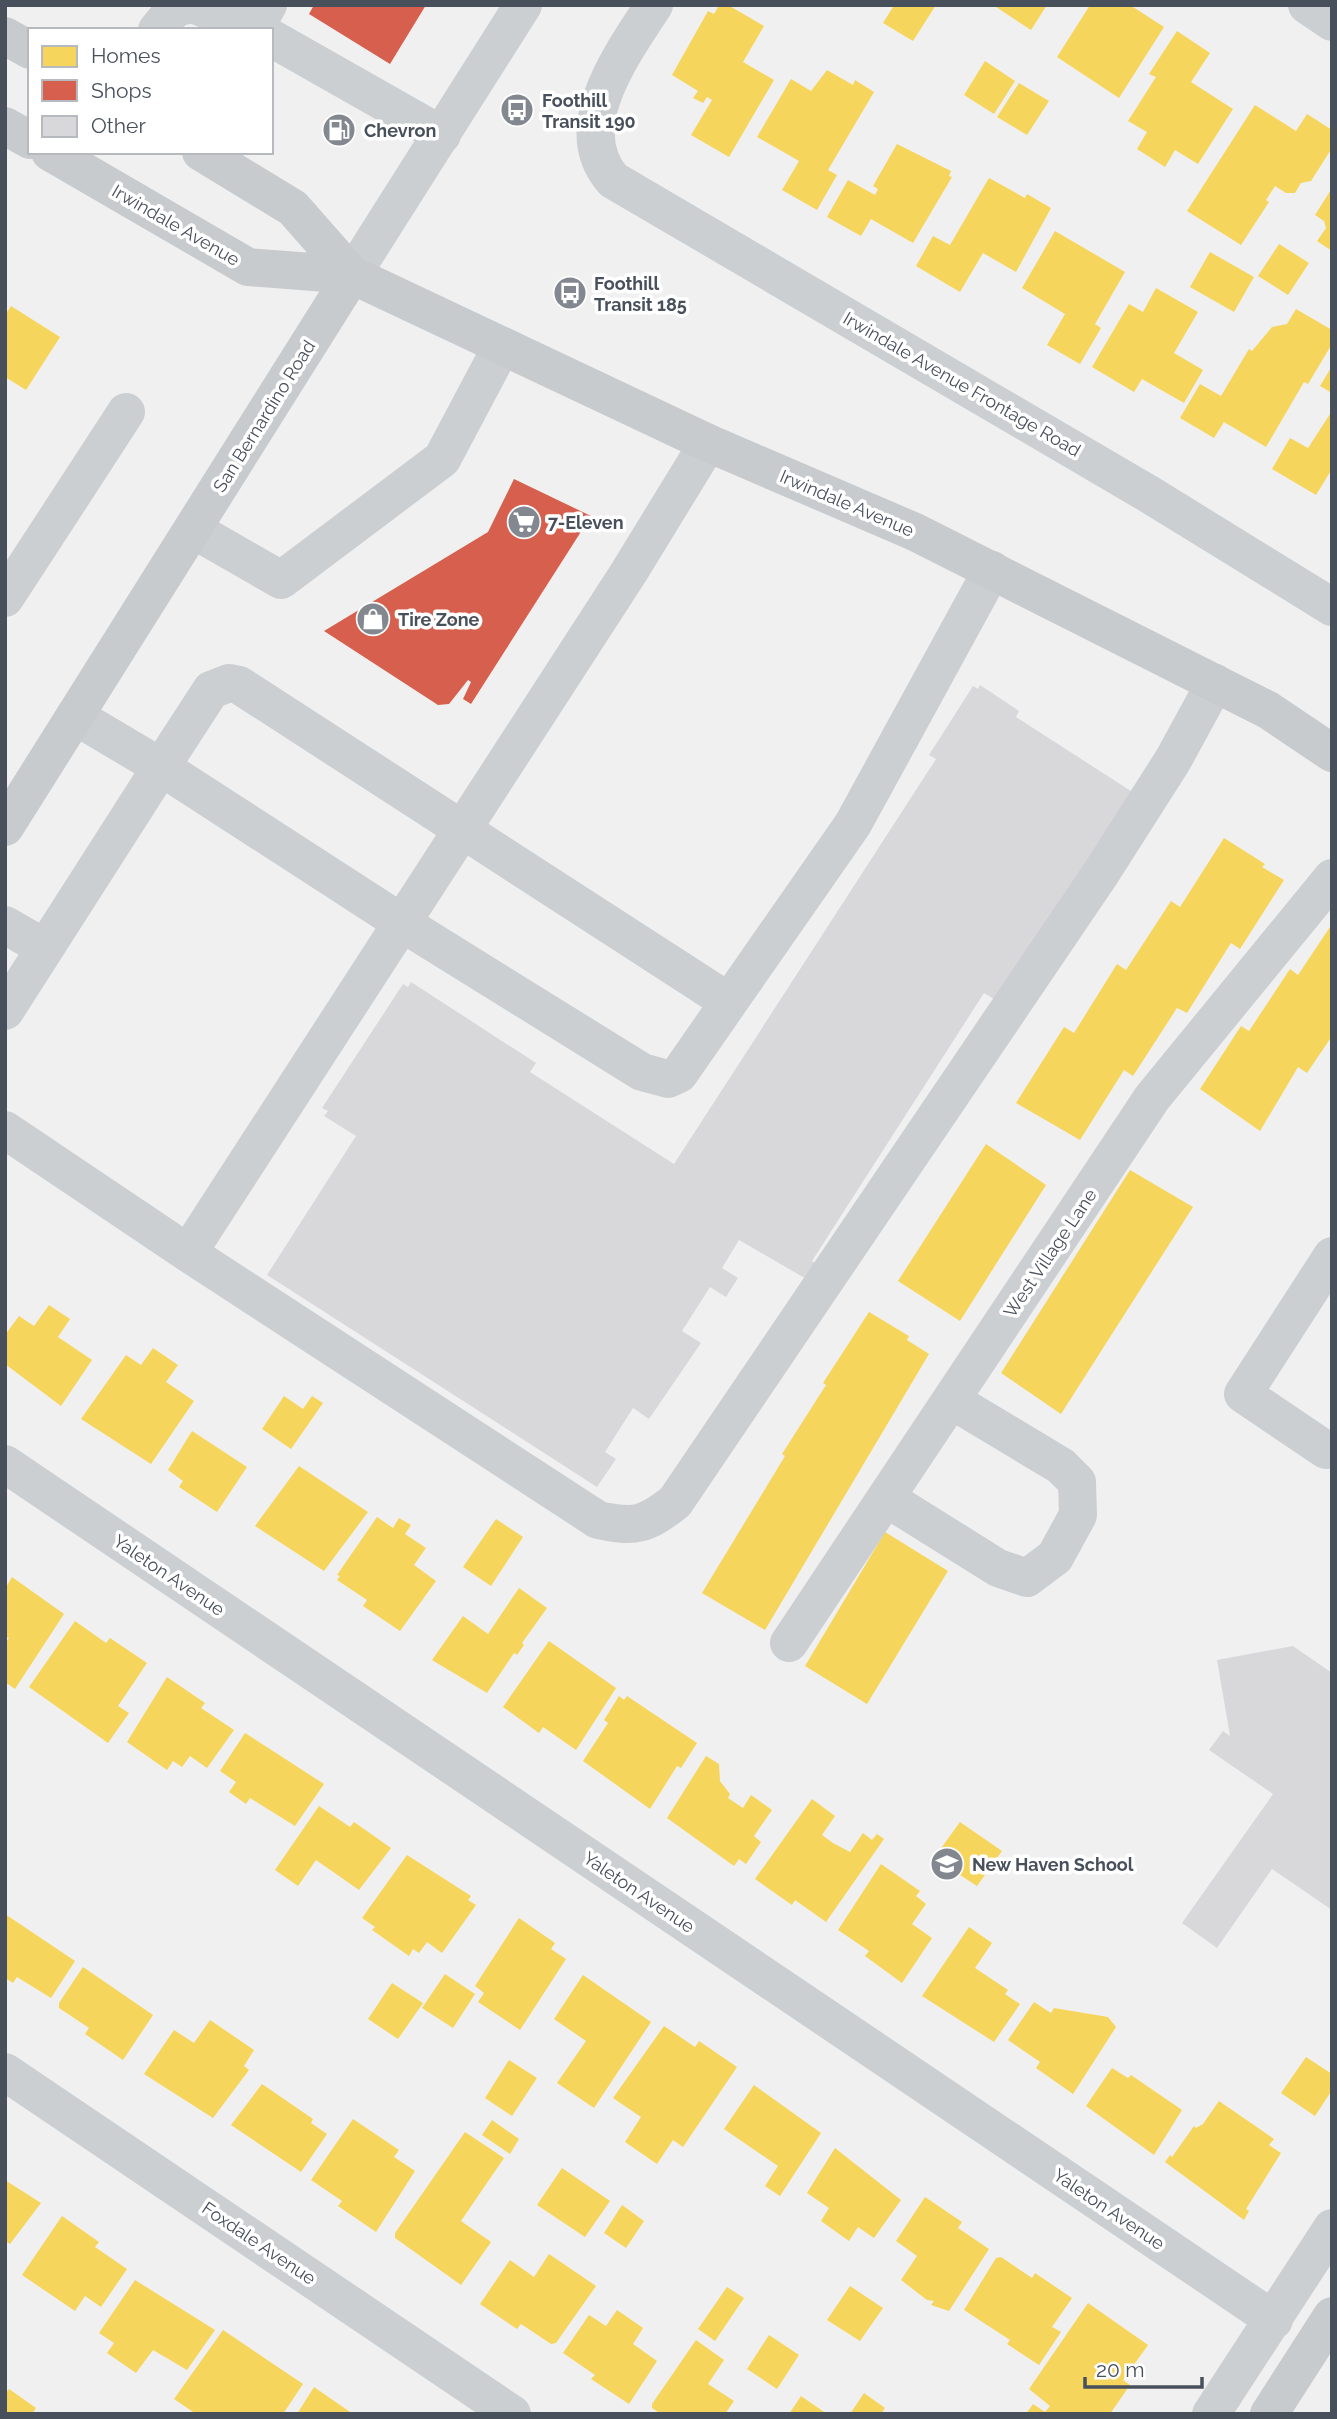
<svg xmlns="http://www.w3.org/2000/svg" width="1337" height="2419" viewBox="0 0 1337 2419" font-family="Raleway,sans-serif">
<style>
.homes{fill:#f6d55c}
.shops{fill:#d6604d}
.building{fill:#d8d8db}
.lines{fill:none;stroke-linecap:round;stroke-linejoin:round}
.minor{stroke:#cccfd1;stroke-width:38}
.major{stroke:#c8cbce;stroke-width:38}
.labels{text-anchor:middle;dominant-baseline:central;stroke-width:7;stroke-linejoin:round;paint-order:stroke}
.poi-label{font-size:18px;font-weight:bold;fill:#48505c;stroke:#fff;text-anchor:start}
.street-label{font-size:18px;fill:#48505c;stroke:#fff}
</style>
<rect width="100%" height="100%" fill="#f1f0f0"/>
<path class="homes" d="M719,5H728L764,26L743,62L774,80L729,157L691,135L712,100L707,97L703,103L693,98L698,91L672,75L708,11L714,14Z
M890,5H936L913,41L883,23L893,7Z
M993,5H1047L1031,30Z
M1090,5H1130L1164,27L1119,98L1057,57Z
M1177,31L1210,53L1191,82L1233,109L1198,164L1175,150L1165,167L1137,149L1147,132L1128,121L1156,77L1149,74Z
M985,61L1015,81L994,114L964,95Z
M827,70L853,85L855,80L874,92L828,170L837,175L817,210L782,190L799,161L757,137L791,79L811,91Z
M1019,83L1049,101L1027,135L997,117Z
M1255,105L1296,131L1307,114L1332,130V148L1311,181L1301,183L1295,193H1286L1275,186L1266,200L1269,202L1241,245L1187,211Z
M897,144L951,171L949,176L952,177L913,243L871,219L861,236L827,217L848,180L875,195L878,189L873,186Z
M989,178L1025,198L1027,194L1051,208L1016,272L983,253L960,292L916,266L933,236L950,245Z
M1332,188V251L1317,241L1326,228L1324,221L1315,215Z
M1055,231L1125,272L1095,324L1101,328L1080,364L1047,345L1065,314L1022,288Z
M1279,244L1309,263L1288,295L1258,276Z
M1210,252L1254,277L1234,312L1190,287Z
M1156,288L1198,312L1174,353L1203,370L1184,403L1142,379L1134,392L1092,367L1129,304L1143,312Z
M11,306L60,337L26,390L5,377V315Z
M1296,309L1332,330V344L1308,384L1304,382L1266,447L1224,422L1214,438L1180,418L1200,384L1221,396L1249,349L1252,351L1272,327L1287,324Z
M1332,366V393L1320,386Z
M1332,411V469L1316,495L1272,469L1290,438L1308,448Z
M1224,838L1265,864L1262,867L1284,880L1240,949L1231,943L1187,1013L1177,1008L1133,1076L1124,1070L1080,1140L1016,1103L1064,1027L1074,1033L1117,964L1126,970L1171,901L1180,907Z
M1332,924V1036L1307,1073L1298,1067L1260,1131L1200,1089L1241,1026L1249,1031L1290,969L1298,975Z
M986,1144L1046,1185L960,1321L898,1281Z
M1130,1170L1193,1207L1061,1414L1001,1373Z
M49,1305L70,1319L58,1337L92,1360L61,1406L5,1364V1335L19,1316L34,1326Z
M869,1312L909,1336L907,1340L929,1354L765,1630L702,1593L785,1456L782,1454L826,1385L823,1383Z
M153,1348L178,1365L166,1382L194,1401L151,1464L81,1419L126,1355L141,1365Z
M284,1396L303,1409L312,1396L323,1403L291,1449L262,1429Z
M192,1431L247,1467L217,1512L179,1487L183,1481L168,1470Z
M299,1466L368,1512L324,1571L255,1526Z
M377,1517L393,1528L399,1518L411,1525L405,1534L426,1548L414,1565L436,1581L400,1631L363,1606L367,1600L337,1580L340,1576L337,1575Z
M496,1519L523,1537L491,1586L463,1567Z
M885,1532L948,1571L867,1704L805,1666Z
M12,1577L64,1614L15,1689L5,1682V1643L9,1638L5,1636V1589Z
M519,1588L547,1608L522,1643L524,1645L517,1655L514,1653L487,1693L432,1660L463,1616L488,1634Z
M75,1621L106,1643L110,1638L147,1663L118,1706L129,1713L108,1743L29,1687Z
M549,1641L616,1688L576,1750L543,1727L539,1733L503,1707Z
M167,1677L205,1703L201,1708L234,1730L207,1768L190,1756L182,1767L173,1761L167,1770L127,1742Z
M619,1696L624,1700L627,1696L697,1743L681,1768L677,1766L650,1809L583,1761L608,1723L604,1720Z
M245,1733L324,1784L295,1826L250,1798L246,1804L229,1792L236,1782L220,1771Z
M706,1756L719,1764L720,1781L730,1794L728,1798L743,1808L751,1795L772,1810L754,1836L761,1842L746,1864L739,1859L734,1866L667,1818Z
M812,1799L835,1816L822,1835L833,1843L850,1852L863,1833L872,1840L877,1834L884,1839L826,1922L795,1900L792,1905L755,1879Z
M319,1806L350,1827L354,1822L391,1848L359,1890L316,1860L298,1886L275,1870Z
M960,1822L1002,1851L977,1886L934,1858Z
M407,1855L471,1896L468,1900L476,1905L442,1953L427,1942L419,1953L413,1949L409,1956L372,1930L375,1927L362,1918Z
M881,1864L920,1891L916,1896L926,1904L912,1924L932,1938L902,1983L865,1956L869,1951L838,1930Z
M5,1914L75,1961L51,1998L17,1977L13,1983L5,1978Z
M519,1918L555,1943L551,1949L566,1959L520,2030L478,2002L484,1993L475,1986Z
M969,1927L992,1943L975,1968L1008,1990L1005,1994L1020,2004L994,2042L922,1996Z
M83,1967L153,2015L123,2060L85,2034L89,2028L59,2008V2003Z
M445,1974L475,1994L453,2028L422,2008Z
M583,1975L651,2022L594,2108L557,2083L586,2041L554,2019Z
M392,1983L423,2003L398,2039L368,2019Z
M1034,2002L1051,2013L1054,2008L1108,2017L1116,2027L1073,2094L1036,2068L1040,2062L1008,2040Z
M210,2020L254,2050L244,2066L249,2070L213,2118L144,2074L174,2030L194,2043Z
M664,2026L695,2047L699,2041L737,2067L683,2147L673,2140L657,2164L625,2142L641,2117L613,2098Z
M1306,2057L1332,2074V2090L1315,2116L1281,2093Z
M509,2060L537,2078L512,2116L485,2098Z
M1112,2068L1128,2078L1131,2075L1182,2110L1154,2155L1086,2106Z
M262,2084L313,2119L311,2123L327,2134L301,2172L231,2125Z
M754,2085L821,2133L780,2196L765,2186L778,2166L724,2129Z
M1219,2101L1274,2139L1269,2145L1281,2153L1246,2209L1249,2211L1244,2220L1165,2162L1170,2155L1172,2157L1194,2126L1196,2128L1203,2124Z
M353,2119L399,2150L394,2157L415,2171L376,2232L338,2206L342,2201L311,2180Z
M492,2120L519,2139L510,2154L482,2135Z
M465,2132L504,2158L461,2221L491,2242L461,2285L395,2238V2233Z
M835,2148L901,2200L874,2238L858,2227L849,2241L821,2221L829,2208L807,2193Z
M562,2168L610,2201L585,2237L537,2205Z
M5,2180L41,2203L10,2244L5,2241Z
M925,2197L962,2222L958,2228L989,2249L949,2311L931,2305L934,2301L927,2300L901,2280L917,2256L896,2241Z
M622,2205L644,2221L626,2248L604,2233Z
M62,2216L99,2242L95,2247L127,2269L101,2307L85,2296L75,2311L22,2275Z
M549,2254L596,2286L556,2343L551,2344L521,2324L517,2329L480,2304L510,2260L534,2277Z
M1001,2257L1032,2278L1035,2273L1072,2298L1052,2327L1061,2332L1039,2365L1007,2344L1010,2340L964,2310L996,2258Z
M135,2280L215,2330L187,2370L153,2350L136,2373L107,2353L114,2343L99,2333Z
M850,2286L883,2308L860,2341L827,2320Z
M727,2287L744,2298L715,2341L698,2329Z
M1088,2303L1148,2345L1123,2380L1130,2385L1110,2414H1026L1033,2404L1045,2412L1050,2406L1029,2389Z
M617,2310L643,2328L633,2344L657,2361L629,2404L591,2379L595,2375L563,2353L589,2315L606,2326Z
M223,2330L303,2384L283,2414H196L174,2399Z
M769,2335L799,2355L777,2389L747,2369Z
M696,2340L724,2360L708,2384L734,2401L725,2414H661L652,2408V2404Z
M314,2387L353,2414H297Z
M9,2389L36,2408L32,2414H5V2394Z
M864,2393L885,2408L881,2414H850Z
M801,2396L827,2414H789Z"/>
<path class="shops" d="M314,5H426L390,64L309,14Z
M514,479L591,516L471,704L463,699L471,682L468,680L449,704L438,705L324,631L488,532Z"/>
<path class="building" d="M980,685L1019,711L1016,717L1134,793L999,1002L984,993L812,1261L818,1265L808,1280L739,1240L722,1268L738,1278L726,1297L710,1287L682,1331L701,1343L649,1419L633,1408L605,1452L616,1459L597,1487L267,1275L356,1136L324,1116L328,1111L322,1108L403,984L408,987L411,982L536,1063L530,1072L674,1164L936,759L929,755L973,686L978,689Z
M1293,1646L1332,1673V1910L1272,1869L1217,1948L1182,1923L1273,1794L1209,1750L1223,1731L1230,1736L1217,1660Z"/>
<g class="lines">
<path class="minor" d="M195,5L254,29L268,5
M654,5C623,53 567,127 613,180L1152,496L1332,607
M1307,5L1332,22
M157,30L175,8L188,5
M271,38L442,135
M352,275L523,5
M708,443L629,572L188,1253L598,1520C635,1528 646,1525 675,1502L1101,873L1173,760L1215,683
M194,530L281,580L442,459L502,346
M5,598L126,412
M229,683L239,685L729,1002L679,1074L668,1079L642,1072L402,923L161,767L211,690Z
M5,925L45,948
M729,1002L853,824L992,570
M5,1011L161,767L75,716
M5,1130L188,1253
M1326,1450L1243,1394L1332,1256
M5,1464L1274,2320
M886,1498L998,1568L1027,1578L1055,1557L1078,1515L1077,1482L1061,1466L951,1400
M789,1643L1152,1098L1332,878
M5,2072L512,2414
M1211,2414L1332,2228"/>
<path class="major" d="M5,36L30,50
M5,126L30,140
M50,152L248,267L352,275L708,443L915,532L1268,710L1332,753
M201,152L293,208L352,275
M5,827L352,275
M1269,2414L1332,2316"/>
</g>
<defs>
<symbol id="bus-disc" viewBox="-11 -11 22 22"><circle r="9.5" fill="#838890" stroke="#fff"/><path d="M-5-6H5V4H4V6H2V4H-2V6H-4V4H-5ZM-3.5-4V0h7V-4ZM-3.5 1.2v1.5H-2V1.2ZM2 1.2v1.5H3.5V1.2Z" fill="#fff"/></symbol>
<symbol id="fuel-disc" viewBox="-11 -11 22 22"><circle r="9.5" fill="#838890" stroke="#fff"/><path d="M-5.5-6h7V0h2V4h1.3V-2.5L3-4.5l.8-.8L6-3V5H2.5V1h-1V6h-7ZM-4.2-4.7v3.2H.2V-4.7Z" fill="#fff"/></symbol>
<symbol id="supermarket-disc" viewBox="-11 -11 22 22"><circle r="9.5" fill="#838890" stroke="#fff"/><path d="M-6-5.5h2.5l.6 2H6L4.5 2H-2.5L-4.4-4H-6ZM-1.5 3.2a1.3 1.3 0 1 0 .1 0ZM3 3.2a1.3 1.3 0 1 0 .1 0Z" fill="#fff"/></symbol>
<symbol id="shop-disc" viewBox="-11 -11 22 22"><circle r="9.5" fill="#838890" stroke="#fff"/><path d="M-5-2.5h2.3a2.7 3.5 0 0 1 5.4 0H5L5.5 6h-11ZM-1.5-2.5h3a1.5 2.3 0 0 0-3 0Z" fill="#fff"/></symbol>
<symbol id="school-disc" viewBox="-11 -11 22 22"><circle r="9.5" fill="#838890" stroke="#fff"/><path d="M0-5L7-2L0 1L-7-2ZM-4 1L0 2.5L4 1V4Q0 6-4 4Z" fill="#fff"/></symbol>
</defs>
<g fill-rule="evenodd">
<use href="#bus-disc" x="498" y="91" width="38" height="38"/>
<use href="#fuel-disc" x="320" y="111" width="38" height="38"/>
<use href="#bus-disc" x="551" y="274" width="38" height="38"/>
<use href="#supermarket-disc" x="505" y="503" width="38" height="38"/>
<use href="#shop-disc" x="354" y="600" width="38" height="38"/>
<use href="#school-disc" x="928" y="1845" width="38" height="38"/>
</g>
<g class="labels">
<g class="poi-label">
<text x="542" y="100">Foothill<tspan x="542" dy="21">Transit 190</tspan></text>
<text x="364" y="130">Chevron</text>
<text x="594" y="283">Foothill<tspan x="594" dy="21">Transit 185</tspan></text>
<text x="548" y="522">7-Eleven</text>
<text x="398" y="619">Tire Zone</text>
<text x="972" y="1864">New Haven School</text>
</g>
<g class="street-label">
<text transform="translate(176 225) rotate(30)">Irwindale Avenue</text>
<text transform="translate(962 384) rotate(30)">Irwindale Avenue Frontage Road</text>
<text transform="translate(264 416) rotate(-58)">San Bernardino Road</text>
<text transform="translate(847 503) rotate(23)">Irwindale Avenue</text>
<text transform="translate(1050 1253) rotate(-56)">West Village Lane</text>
<text transform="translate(169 1575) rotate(34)">Yaleton Avenue</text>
<text transform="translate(639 1892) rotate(34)">Yaleton Avenue</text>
<text transform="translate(1109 2209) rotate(34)">Yaleton Avenue</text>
<text transform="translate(259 2243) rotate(34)">Foxdale Avenue</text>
</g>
</g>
<rect width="1337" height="2419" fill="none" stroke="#48505c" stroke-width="14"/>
<rect x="28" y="28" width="245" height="126" fill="#ffffff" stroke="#b6b9be" stroke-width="2"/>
<rect x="42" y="46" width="35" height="21" fill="#f6d55c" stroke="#b6b9be" stroke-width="2"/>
<text x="91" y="63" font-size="21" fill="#48505c">Homes</text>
<rect x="42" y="80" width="35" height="21" fill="#d6604d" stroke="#b6b9be" stroke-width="2"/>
<text x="91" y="98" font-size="21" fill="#48505c">Shops</text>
<rect x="42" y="116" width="35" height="21" fill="#d8d8db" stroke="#b6b9be" stroke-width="2"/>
<text x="91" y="133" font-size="21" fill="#48505c">Other</text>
<path d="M1085 2377v10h117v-10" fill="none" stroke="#48505c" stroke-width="3.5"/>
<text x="1096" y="2377" font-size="21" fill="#48505c" stroke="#ffffff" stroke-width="5" paint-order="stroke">20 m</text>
</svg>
